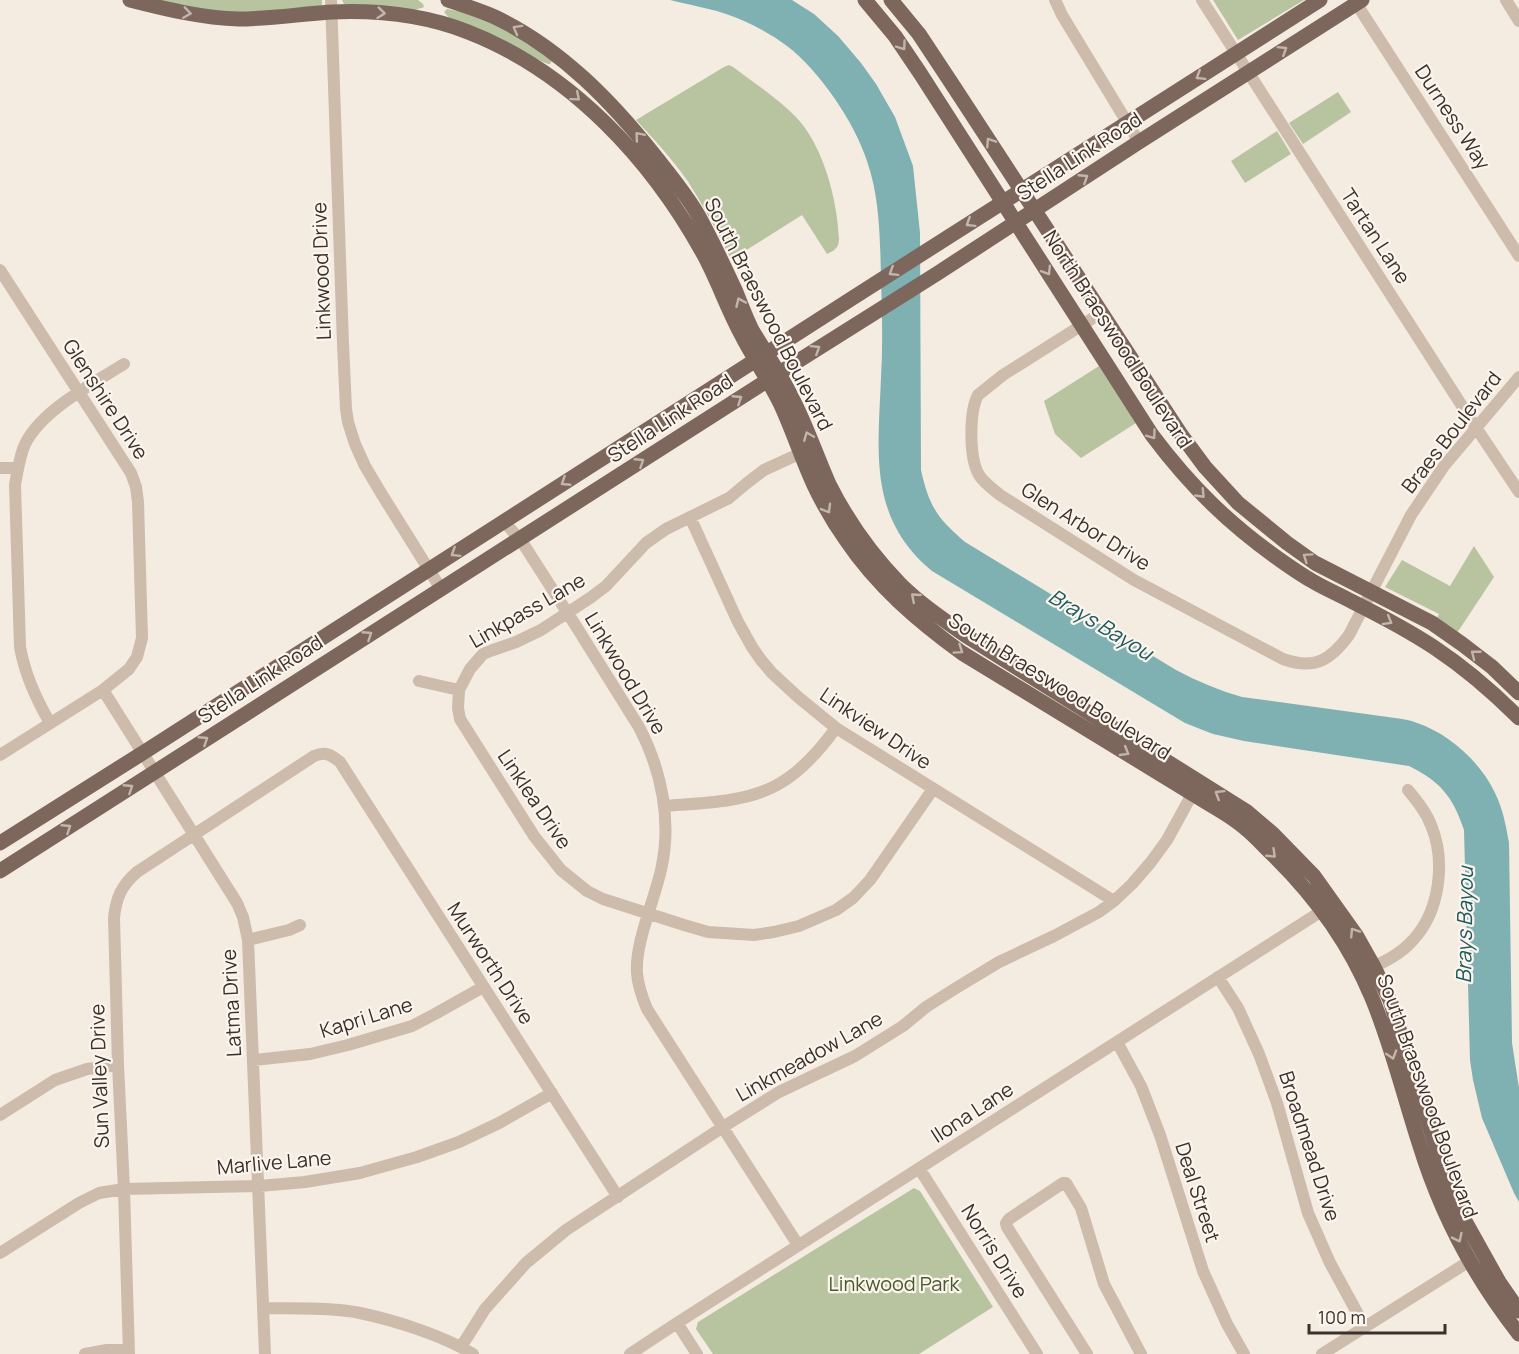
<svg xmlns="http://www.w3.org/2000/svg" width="1519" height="1354" viewBox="0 0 1519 1354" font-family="Manrope,sans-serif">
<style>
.green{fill:#b8c4a0}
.water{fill:#7fb0b2}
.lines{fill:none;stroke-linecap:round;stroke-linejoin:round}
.minor{stroke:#cdbbac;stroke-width:12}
.major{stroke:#7d675c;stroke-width:15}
.oneway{stroke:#c2b5ac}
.labels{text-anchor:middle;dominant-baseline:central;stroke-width:4.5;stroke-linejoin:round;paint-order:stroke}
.street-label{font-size:20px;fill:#3b302b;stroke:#fbf5ee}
.park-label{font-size:20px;fill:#4a5a2e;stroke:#fbf5ee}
.water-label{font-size:21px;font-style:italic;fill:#1f5a5e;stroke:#fbf5ee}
</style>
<rect width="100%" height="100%" fill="#f4ebe1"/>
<path class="green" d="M152,0H322V5L320,6L278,12H214Z
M342,0H418L423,4L424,7L415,10L344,4Z
M1213,0H1304L1238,40Z
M447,9L469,13L507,30L546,53L552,61L550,64H548L543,62L491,37L450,19L444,12Z
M729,65L733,67C753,82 777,98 795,116C821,142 835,192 838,227C838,232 840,240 838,245C836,250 831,252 827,254L802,215L740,254L738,252L730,257C717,231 703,205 687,180C672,159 654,139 636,120L724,67Z
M1338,92L1351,112L1303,144L1289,123Z
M1277,131L1291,154L1245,183L1231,161Z
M1099,366L1136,423L1081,458L1055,434L1044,401Z
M1474,546L1494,577L1457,633L1437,618L1439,614L1385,587L1402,560L1450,586Z
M914,1188L920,1191L993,1307L919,1354H713L696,1329L698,1322Z"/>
<path class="water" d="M670,0H792L814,14L838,36L861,63L876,84L895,117L913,166L920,233L921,470C929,506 937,518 965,542L1176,670C1197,681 1218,690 1242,697L1395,718C1402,719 1410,720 1417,723C1450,734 1481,763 1495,793C1503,809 1506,826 1509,843L1512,1043L1519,1088V1202L1514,1193L1482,1118L1473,1080L1470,1060L1464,830C1453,797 1441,782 1409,766L1244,741L1213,734L1185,723L932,571C868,518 878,453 881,378C883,345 882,312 881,278C880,239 880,198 867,161C855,123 819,70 787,46C774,36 759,28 744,21C721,10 694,6 670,0Z"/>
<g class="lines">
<path class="minor" d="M331,0L343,344L346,409L348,422L355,444L365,466L381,493L441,589
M1055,0L1062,15L1139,142
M1202,0L1471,420L1519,492
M1354,0L1519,256
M1506,0L1519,21
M0,270L131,473L136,487L138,502L142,638L137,657L129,669L103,690L0,755
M1101,313L1003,375L978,395C969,412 969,458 979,475C984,483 993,489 1000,495L1134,580L1283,659C1314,670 1330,661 1349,635L1411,515L1444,466L1519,377
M801,453L764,470L747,483L729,498L666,529L646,543L606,586L590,598L541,630L516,642L493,650L483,654L470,669L459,690L458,708L460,719L534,836L561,870L587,891L603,899L684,925L708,932L754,935L774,932L799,926L836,910L853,898L870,880L933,789
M0,468H18
M690,517L738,622L752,647L761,660L772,673L798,697L836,728L1114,901
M504,521L524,545L574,623L639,727C662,771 672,822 661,870C654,901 635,943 637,973C638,986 642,997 647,1009L798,1245
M419,681L459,690
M103,690L237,903L243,917L248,940L265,1354
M50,723C36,699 25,675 20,647L15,485C17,473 19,461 23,449C36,413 92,384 124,364
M664,806C701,803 744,803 777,785C801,772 820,750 836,728
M248,940L289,930L300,925
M1367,970C1384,962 1401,954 1413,940C1440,911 1446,861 1431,825C1426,812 1417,801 1408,790
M1218,977L1238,1008L1259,1054L1277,1103L1308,1213L1330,1263L1365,1327
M1117,1042L1141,1086L1160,1135L1203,1271L1227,1324L1244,1354
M254,1060L310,1054L348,1045L412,1026L435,1014L483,987
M0,1115L55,1080L87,1069L118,1065
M919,1168L1037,1354
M0,1253L79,1203L99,1193L124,1189L259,1186L305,1182L360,1173L417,1157L459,1142L499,1123L552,1093
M263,1308C293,1309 331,1307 360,1313C394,1320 444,1336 473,1354
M677,1323L697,1354
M461,1347L485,1309L526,1263L566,1230L723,1127L779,1092L855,1056L903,1026L926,1007L956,988L999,962L1054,936L1099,912L1114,901L1132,884L1151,862L1167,840L1196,787
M85,1354L107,1350H129
M129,1354L124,1189L118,1065L114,918C116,898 121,886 137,872L314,756C326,751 331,755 340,762L618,1197
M630,1354L677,1323L1328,907
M1087,1354L1007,1227L1006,1223L1009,1219L1063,1183H1066L1081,1208L1104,1284L1141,1354
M1322,1354L1476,1257"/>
<path class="major" d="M130,0C165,9 202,18 239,19C270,19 300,14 331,12C377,10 425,15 468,32C571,72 652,160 704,255C718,281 727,308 741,334C753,358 769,380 781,405C793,431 802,459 814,485C823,504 834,523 846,540C877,586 918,621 962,653L1211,805C1223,812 1235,819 1245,828C1254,835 1261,843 1268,850C1312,892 1349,942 1372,998C1392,1046 1404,1097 1420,1146C1441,1214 1475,1278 1519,1334
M448,0C465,6 483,11 499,19C562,50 612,102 655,156C670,175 686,194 698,215C712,240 724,266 736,292C741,305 746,318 752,330C765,352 780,373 791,396C806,424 816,455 829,484C847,520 872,555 900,584C920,604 944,620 968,637L1246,811L1273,834L1314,876L1356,935L1374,967L1390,1000L1443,1169L1461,1214L1499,1282L1519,1311
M865,0L895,36L920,73L1152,435C1191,487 1230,525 1283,562C1293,569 1303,576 1314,582C1326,589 1338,594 1351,601C1379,615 1408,630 1435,648C1465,668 1493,692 1519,718
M891,0L919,34L954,87L1182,436L1205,467L1238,503L1287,543L1315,563L1432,623L1462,644L1492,667L1519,693
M0,843L149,749L851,299L1320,0
M0,871L779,373L938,273L1139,142L1362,0"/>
</g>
<defs><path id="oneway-chevron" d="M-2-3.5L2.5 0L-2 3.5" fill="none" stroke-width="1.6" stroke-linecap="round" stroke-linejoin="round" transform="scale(1.5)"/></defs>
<g class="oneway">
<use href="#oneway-chevron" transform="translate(187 13) rotate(8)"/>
<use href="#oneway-chevron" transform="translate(381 13) rotate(6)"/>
<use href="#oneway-chevron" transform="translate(517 29) rotate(-151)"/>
<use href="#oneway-chevron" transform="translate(902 46) rotate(55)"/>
<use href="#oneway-chevron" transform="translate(1283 50) rotate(-32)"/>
<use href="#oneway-chevron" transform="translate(1200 76) rotate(148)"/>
<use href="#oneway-chevron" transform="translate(576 97) rotate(40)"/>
<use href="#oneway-chevron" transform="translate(639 136) rotate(-130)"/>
<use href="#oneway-chevron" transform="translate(990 142) rotate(-123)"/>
<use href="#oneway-chevron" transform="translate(1084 178) rotate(-33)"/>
<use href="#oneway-chevron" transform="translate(970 223) rotate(148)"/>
<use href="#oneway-chevron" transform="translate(1047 271) rotate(58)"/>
<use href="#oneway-chevron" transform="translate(893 272) rotate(148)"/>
<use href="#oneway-chevron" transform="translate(740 302) rotate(-114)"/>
<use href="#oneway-chevron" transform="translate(816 349) rotate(-32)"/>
<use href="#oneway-chevron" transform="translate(738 399) rotate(-33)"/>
<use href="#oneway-chevron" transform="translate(1152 435) rotate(54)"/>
<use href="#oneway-chevron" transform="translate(808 436) rotate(-112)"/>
<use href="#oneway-chevron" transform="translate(640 462) rotate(-33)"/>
<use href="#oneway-chevron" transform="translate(565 482) rotate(147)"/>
<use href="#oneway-chevron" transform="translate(1201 494) rotate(46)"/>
<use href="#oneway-chevron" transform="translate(827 509) rotate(60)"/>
<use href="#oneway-chevron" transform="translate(455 553) rotate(148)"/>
<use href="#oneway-chevron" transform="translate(1307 557) rotate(-145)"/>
<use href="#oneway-chevron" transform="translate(915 597) rotate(-139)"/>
<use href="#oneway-chevron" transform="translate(1388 621) rotate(30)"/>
<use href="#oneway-chevron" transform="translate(368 635) rotate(-33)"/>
<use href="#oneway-chevron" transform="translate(959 650) rotate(34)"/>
<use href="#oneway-chevron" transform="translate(1475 654) rotate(-142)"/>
<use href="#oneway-chevron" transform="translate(204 740) rotate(-33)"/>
<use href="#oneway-chevron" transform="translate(1125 752) rotate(31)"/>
<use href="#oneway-chevron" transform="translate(129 788) rotate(-33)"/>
<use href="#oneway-chevron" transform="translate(1219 794) rotate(-148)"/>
<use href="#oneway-chevron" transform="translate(67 828) rotate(-33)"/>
<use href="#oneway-chevron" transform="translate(1272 854) rotate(44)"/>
<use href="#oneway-chevron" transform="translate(1354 932) rotate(-123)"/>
<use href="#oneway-chevron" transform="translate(1392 1055) rotate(73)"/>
<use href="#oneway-chevron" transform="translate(1458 1238) rotate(64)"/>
</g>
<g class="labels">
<g class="street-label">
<text transform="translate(1453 117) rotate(57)">Durness Way</text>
<text transform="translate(1079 156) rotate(-33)">Stella Link Road</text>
<text transform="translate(1376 236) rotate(57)">Tartan Lane</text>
<text transform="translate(321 271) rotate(-92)">Linkwood Drive</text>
<text transform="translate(769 314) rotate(63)">South Braeswood Boulevard</text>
<text transform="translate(1118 339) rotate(57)">North Braeswood Boulevard</text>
<text transform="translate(106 399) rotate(57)">Glenshire Drive</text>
<text transform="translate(670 418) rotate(-33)">Stella Link Road</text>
<text transform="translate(1451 432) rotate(-52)">Braes Boulevard</text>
<text transform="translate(1086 526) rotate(32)">Glen Arbor Drive</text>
<text transform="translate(527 610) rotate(-30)">Linkpass Lane</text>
<text transform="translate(626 673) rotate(59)">Linkwood Drive</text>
<text transform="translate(260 679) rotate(-33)">Stella Link Road</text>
<text transform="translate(1060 686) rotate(32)">South Braeswood Boulevard</text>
<text transform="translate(876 728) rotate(34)">Linkview Drive</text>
<text transform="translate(535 799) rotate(56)">Linklea Drive</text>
<text transform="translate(491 963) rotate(57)">Murworth Drive</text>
<text transform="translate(231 1003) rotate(-93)">Latma Drive</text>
<text transform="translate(366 1017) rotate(-17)">Kapri Lane</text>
<text transform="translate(809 1056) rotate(-29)">Linkmeadow Lane</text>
<text transform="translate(99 1076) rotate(-92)">Sun Valley Drive</text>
<text transform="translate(1428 1096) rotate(70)">South Braeswood Boulevard</text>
<text transform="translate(972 1112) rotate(-33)">Ilona Lane</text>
<text transform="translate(1310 1146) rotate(72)">Broadmead Drive</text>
<text transform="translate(274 1162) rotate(-5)">Marlive Lane</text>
<text transform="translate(1198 1192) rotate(72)">Deal Street</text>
<text transform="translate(995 1251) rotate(58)">Norris Drive</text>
</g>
<g class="park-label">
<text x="894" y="1283">Linkwood Park</text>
</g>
<g class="water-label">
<text transform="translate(1101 624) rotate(31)">Brays Bayou</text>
<text transform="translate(1464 925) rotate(-89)">Brays Bayou</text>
</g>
</g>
<path d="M1309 1324v9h136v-9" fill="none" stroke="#3b302b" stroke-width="3"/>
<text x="1318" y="1324" font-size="18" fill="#3b302b" stroke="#fbf5ee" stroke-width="4.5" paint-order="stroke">100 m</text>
</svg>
